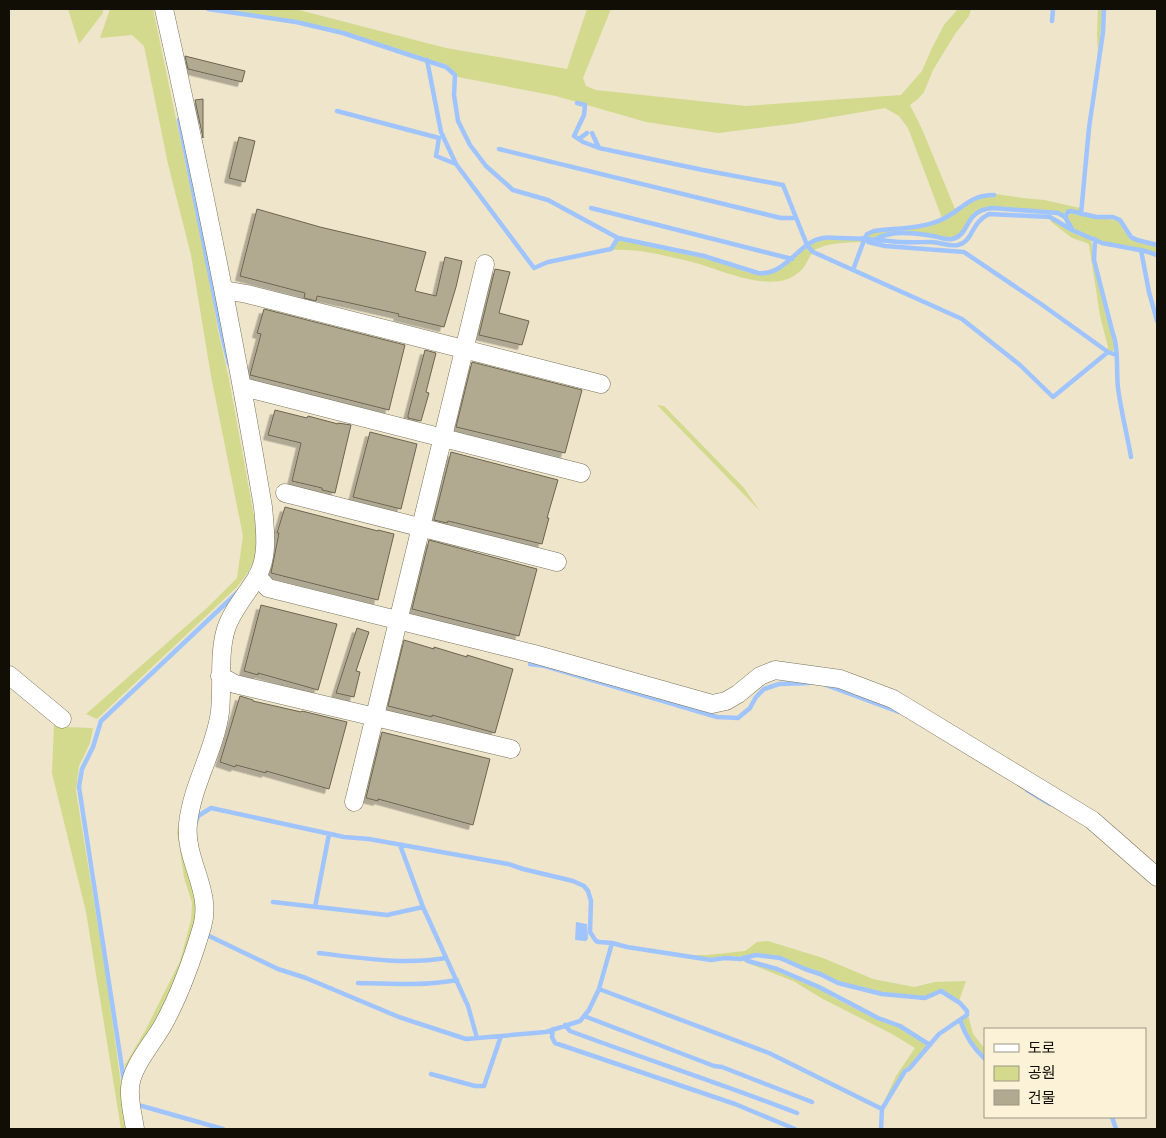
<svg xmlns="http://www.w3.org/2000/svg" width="1166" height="1138" viewBox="0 0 1166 1138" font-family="Cabin,'Noto Sans KR',sans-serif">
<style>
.green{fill:#d3da8e}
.water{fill:#9fc4ff}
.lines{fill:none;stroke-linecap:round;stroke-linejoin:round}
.stream{stroke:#9fc4ff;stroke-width:4.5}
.building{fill:#b2a991;stroke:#6c644e;filter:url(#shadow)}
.minor-casing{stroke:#7a725b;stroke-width:19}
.minor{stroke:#fff;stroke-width:18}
</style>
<defs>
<filter id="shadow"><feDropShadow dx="-4.5" dy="4.5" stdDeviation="0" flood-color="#0004"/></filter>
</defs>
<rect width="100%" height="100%" fill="#eee5cb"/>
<path class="green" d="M68,9H103V13L79,44Z
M110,9H153L207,267L219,335L228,374L258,538C256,560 251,570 237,587L97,719L86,714L208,607L237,578L243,536L211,376L191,255L168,164L144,46L132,35L100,38Z
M216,9H295L446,48L567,69L587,9H611L583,78L586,86L596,90L746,106L901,95L922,71L932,48L944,25L958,9H971L969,16L955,34L933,70L924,92L918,99L910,105L922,129L955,209L942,218L908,128L899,116L885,108L798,123L718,133L646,122L556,96L458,77L447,65L343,31L296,21Z
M1098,9H1103L1098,56L1097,35Z
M996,194L1023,198L1044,200L1080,208V212L1070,210L1063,214L1051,211L1004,209L991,207L973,213L968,221L961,233L958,236L951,238L928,235L897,233L880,235L875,238L867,237V235L874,232C896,229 923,230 943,220C965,210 969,196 995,196Z
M1072,212L1096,219L1104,218L1119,221L1131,239L1157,246V253C1136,246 1072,242 1067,217Z
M1052,220L1091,240L1097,275L1115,343L1113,353L1107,349L1108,347L1100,316L1089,245L1087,243L1072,238L1050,221Z
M823,239L861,240L862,242C845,243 828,242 813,251L808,245Z
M619,240L704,258L758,275C778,276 793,260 806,246L812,253C808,259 805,268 799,272C774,296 720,269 692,262C668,256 636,248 611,250Z
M657,405L664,406L744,488L760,511Z
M54,724L65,727L93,728L90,743L79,766L76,791L107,981L127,1129H121L86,912L52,773Z
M186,795L189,867L197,910L185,966L126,1082L125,1065L146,1029L180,961L191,920L192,903L184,877L177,831Z
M768,941L823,958L873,979L914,987L935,982L966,981L959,1001L940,990L925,997L882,993L839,982L780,957L757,954L740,957L726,956L711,958L681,955H707L745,951L757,942Z
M744,959L787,974L819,988L838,1000L878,1019L894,1024L918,1038L928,1046L909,1067L904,1070L882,1106L896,1076L915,1048L892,1034L823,999L793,981L740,960Z
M968,1015L973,1034L985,1049V1058C974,1047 966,1035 961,1020Z"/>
<path class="water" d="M576,922L587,924L588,939L586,941L575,940Z"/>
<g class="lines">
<path class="stream" d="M208,9L296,22L343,33L446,67L455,75L454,95L458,121L470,145L486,166L513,190L548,200L618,238L704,256L758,273C786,276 798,242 823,238C828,237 834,238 839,238C856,238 872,239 889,241C903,243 917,242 931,242C940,242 949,247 958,245C974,241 970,223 989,214L1050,217L1072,230L1102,243L1145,251L1157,255
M1052,21L1053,9
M427,60L441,132L456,164
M577,103L585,105L584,115L574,136L583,142L599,148L703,170L783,185L807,245L813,252L962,319L1020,365L1053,397L1108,352
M337,111L439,138L436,156L456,164L534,268L548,262L611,249L618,238
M179,120L222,335L229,364
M592,133L599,148
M579,139L587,133
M499,149L781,218H796
M994,195C969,195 963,209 943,219C923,229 896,228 874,231L867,234L865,238L868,242L885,246L964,252L1041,304L1108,352L1116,355
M591,208L792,259
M1081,214L1089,128L1103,32L1104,9
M1065,217L1068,212L1071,211L1096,217H1113L1120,220L1131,237L1137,240L1157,245
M876,239C891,230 916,233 933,236C939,237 945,240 952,239C971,235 963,211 992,208L1058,213L1065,217L1072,229
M1095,239L1094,260L1113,334C1119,347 1116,372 1118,388C1121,411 1127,434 1131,457
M1141,250L1149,292L1157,321
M853,270L863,243V238
M530,664L545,666L717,717L738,718L750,708L756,697L764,689L779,684L809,683
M826,685L899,712
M1027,790L1050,804
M196,822L198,816L211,808L344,837L369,839L508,864L523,869L573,881L584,886L588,891L591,901L590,932L596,941L599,942L612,943L627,947L711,960L725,958L740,959L756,955L780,958L805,969L820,974L838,983L882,994L925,998L941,991L960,1003L967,1011V1015L939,1034L909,1069L905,1071L882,1109L881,1129
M400,845L423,907L468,1006L477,1038
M273,902L387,915L423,907
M315,907L329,834
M205,934L278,969L306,978L399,1017L466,1039L546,1032L580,1021L589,1010L599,989L612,943
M319,953C360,958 404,965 446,958
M744,958L748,961L777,969L819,987L878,1018L900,1026L930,1045
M358,983C391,984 425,986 457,980
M599,989L769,1053L882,1109
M584,1016L714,1066L722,1067L812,1102
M960,1020C965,1035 973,1048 985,1059
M565,1025L570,1031C645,1059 722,1084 797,1113
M553,1029L552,1037L555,1043L735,1104L795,1129
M431,1074L475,1086H484L501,1036
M124,1081L79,787L82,769L93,747L101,721L239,591
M136,1106H142L223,1129
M1112,1117L1116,1129"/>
</g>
<path class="building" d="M185,56L245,71L242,82L188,69Z
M203,99V138L195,100Z
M239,137L255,141L245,182L229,178Z
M257,209L320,227L426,252L415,291L436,296L445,257L462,261L456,287L444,327L398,316L399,314L350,303L317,296L316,301L304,298L305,293L240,276Z
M495,269L510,272L499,313L529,321L522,345L479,335Z
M264,309L405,345L389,410L250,375L261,334L257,333Z
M425,350L436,353L426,392L429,393L421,421L408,418V415Z
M472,362L582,390L565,453L456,427Z
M275,410L307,418L308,416L338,424V423L351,425L335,493L322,490V488L292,481L301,443L268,435Z
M370,432L417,444L401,509L353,497Z
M451,452L558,480L547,518H549L542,544L448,521L447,523L434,520Z
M285,507L378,531V530L394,534L378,600L271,573L279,533H277Z
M429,540L537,569L519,636L412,609Z
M261,605L337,624L318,690L258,673V675L244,671Z
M357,628L369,632L356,671L360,672L354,697L336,693Z
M404,640L434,649V647L467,657V655L513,669L495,733L432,715V717L388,706Z
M240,696L253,700V701L301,712L302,711L347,722L329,789L266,771V773L236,765L235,767L220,762Z
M382,732L490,759L473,825L378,799V801L366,798Z"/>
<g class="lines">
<defs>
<path id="minor" d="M224,290L247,294L601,384
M243,387L581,473
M285,493L557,562
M257,576L268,588L534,654L712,704L726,701L738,694L760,676L775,670L840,679L893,699L1092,820L1157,877
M9,675L62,719
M220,676L235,684L511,749
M354,802L485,264
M135,1129C133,1116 129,1101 130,1088C131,1067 153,1043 163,1025C178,998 193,957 202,927C213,891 184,860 188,824C192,785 215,750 220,712C223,684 218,656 226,629C232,610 247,594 257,577C269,556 265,530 263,507C235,340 201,174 164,9"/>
</defs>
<use href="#minor" class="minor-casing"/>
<use href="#minor" class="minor"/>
</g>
<rect width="1166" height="1138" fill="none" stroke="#110e06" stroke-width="20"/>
<rect x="984" y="1028" width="162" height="90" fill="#fbf2d8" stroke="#9d9784"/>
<rect x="994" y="1044" width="25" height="8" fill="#ffffff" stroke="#9d9784"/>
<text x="1028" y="1053" font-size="15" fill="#110e06">도로</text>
<rect x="994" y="1066" width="25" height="15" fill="#d3da8e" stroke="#9d9784"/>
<text x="1028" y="1078" font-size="15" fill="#110e06">공원</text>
<rect x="994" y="1090" width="25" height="15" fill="#b2a991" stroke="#9d9784"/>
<text x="1028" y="1103" font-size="15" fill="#110e06">건물</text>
</svg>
